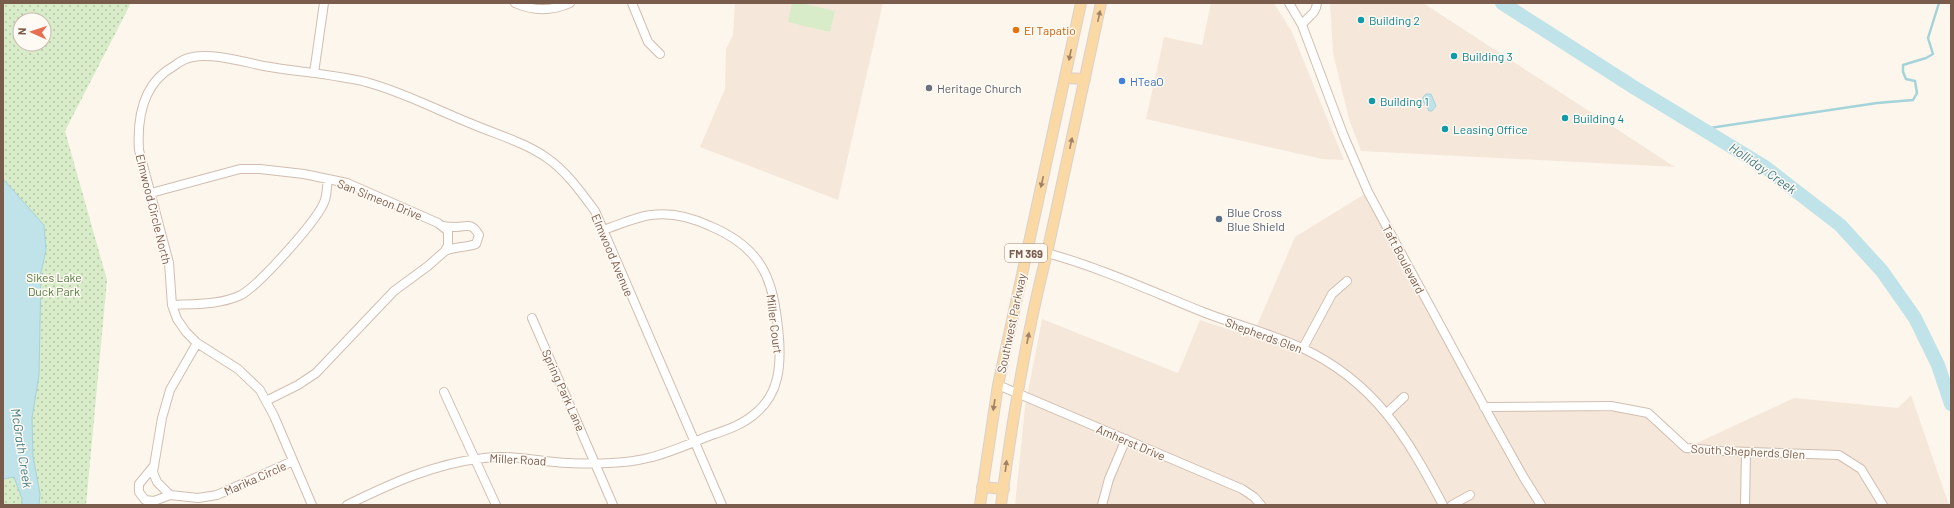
<svg xmlns="http://www.w3.org/2000/svg" width="1954" height="508" viewBox="0 0 1954 508" font-family="Barlow,sans-serif">
<style>
.residential{fill:#f5e8da}
.park{fill:url(#park-dots);fill-rule:evenodd}
.pitch{fill:#d8ecc9}
.water{fill:#bfe3e8;stroke:#a5d3da}
.lines{fill:none;stroke-linecap:round;stroke-linejoin:round}
.stream{stroke:#a5d3da;stroke-width:2.5}
.river{stroke:#bfe3e8;stroke-width:14}
.minor-casing{stroke:#d1beb0;stroke-width:10}
.major-casing{stroke:#dad1cd;stroke-width:12}
.minor{stroke:#fff;stroke-width:8}
.major{stroke:#fbd9a5;stroke-width:10}
.oneway{fill:#a18267}
.culture-dot{fill:#0f9aa8;stroke:#fffaf3;stroke-width:1.5}
.food-dot{fill:#e8710a;stroke:#fffaf3;stroke-width:1.5}
.shop-dot{fill:#3f7fe0;stroke:#fffaf3;stroke-width:1.5}
.worship-dot{fill:#6b7280;stroke:#fffaf3;stroke-width:1.5}
.service-dot{fill:#5c6f8a;stroke:#fffaf3;stroke-width:1.5}
.labels{text-anchor:middle;dominant-baseline:central;stroke-width:3;stroke-linejoin:round;paint-order:stroke}
.shield{fill:#fffaf3;stroke:#a28b7f;stroke-width:1}
.shield-label{font-size:11px;font-weight:bold;fill:#7a5c4d}
.culture-label{font-size:12px;fill:#0d838f;stroke:#fffaf3;text-anchor:start}
.food-label{font-size:12px;fill:#c56008;stroke:#fffaf3;text-anchor:start}
.shop-label{font-size:12px;fill:#366cbe;stroke:#fffaf3;text-anchor:start}
.worship-label{font-size:12px;fill:#5b616d;stroke:#fffaf3;text-anchor:start}
.street-label{font-size:12px;fill:#7a5c4d;stroke:#fffaf3}
.service-label{font-size:12px;fill:#4e5e75;stroke:#fffaf3;text-anchor:start}
.park-label{font-size:12px;fill:#537a41;stroke:#fffaf3}
.water-label{font-size:13px;font-style:italic;fill:#437c86;stroke:#fffaf3}
</style>
<defs>
<pattern id="park-dots" width="8" height="8" patternUnits="userSpaceOnUse"><rect width="8" height="8" fill="#d8ecc9"/><path d="M2 2h.1M6 6h.1" fill="none" stroke="#b4c2a5" stroke-width="1.8" stroke-linecap="round"/></pattern>
</defs>
<rect width="100%" height="100%" fill="#fdf6ec"/>
<path class="residential" d="M735,3H883L838,200L700,147L725,89L726,49L733,35Z
M1211,3H1274L1292,32L1344,160L1322,159L1146,119L1164,37L1202,45Z
M1330,3H1423L1675,167L1361,151L1349,119L1333,53Z
M1368,192L1484,407L1648,413L1686,448L1794,398L1898,408L1911,395L1949,505H1015L1025,407L1042,319L1178,373L1200,320L1252,337L1295,237Z"/>
<path class="park" d="M3,3H131L65,131L107,280L86,505H3ZM20,20H44V44H20Z"/>
<path class="pitch" d="M792,3H801L835,11L830,32L788,22Z"/>
<path class="water" d="M1426,94H1431L1436,106L1432,111H1429L1423,101V97Z
M3,179L44,225L46,250L41,273L39,375L32,418L33,456L40,494L39,505H22V499L14,477L3,479Z"/>
<g class="lines">
<path class="stream" d="M1703,129L1877,103L1913,100L1917,93L1915,81L1906,79L1903,72V65L1926,58L1933,54L1928,38L1939,3"/>
<path class="river" d="M1502,3L1635,88L1765,167L1840,225L1882,271L1915,318L1938,365L1951,404"/>
<defs>
<path id="minor" d="M515,3C533,11 552,11 570,3
M632,3L648,42L660,54
M1289,3L1302,25L1343,134L1368,192L1491,419L1524,478L1541,505
M1302,25C1307,16 1316,15 1317,3
M314,73L324,3
M151,193L240,169H260L304,174L347,183L438,223L448,231V245L445,251L428,266L394,291L316,373L298,385L266,401
M443,226C448,227 453,227 457,227C469,226 472,223 479,235L476,244C465,248 456,246 445,251
M1047,253C1101,268 1151,291 1203,312C1236,325 1270,333 1302,348C1375,382 1407,437 1443,505
M172,305C194,304 220,305 241,295C259,285 319,219 325,200C327,193 327,185 328,179
M532,318L613,505
M197,343L170,390L162,418L153,472L157,482L170,495L198,498L217,495L293,461
M1303,348L1332,294L1347,281
M998,385L1242,489L1254,497L1261,505
M444,392L496,505
M1484,407L1611,406L1648,413L1686,448L1722,451L1839,455L1861,469L1883,505
M1387,413L1404,397
M153,467L139,484V492L145,500L154,501L170,495
M312,505L274,416L260,390L238,369L197,343L186,332L177,319L172,305L169,263L139,150C137,118 143,83 174,66C179,62 186,58 193,57C213,53 244,62 264,66C298,72 333,74 366,82C403,92 437,110 472,124C498,135 524,142 547,158C566,171 581,192 595,211L722,505
M347,505C392,483 433,464 484,458C513,454 540,462 568,463C592,464 625,464 648,458C669,453 689,444 709,436C726,430 743,425 757,412C779,393 781,366 779,338C774,282 765,249 710,226C691,217 672,212 651,215C635,217 619,225 603,230
M1102,505L1109,479L1126,439
M1452,505L1470,495
M1745,505L1746,452"/>
<path id="major" d="M1065,78L1085,79
M982,487L1004,489
M980,505L998,385L1081,3
M1001,505C1012,420 1026,336 1047,253L1101,3"/>
</defs>
<use href="#minor" class="minor-casing"/>
<use href="#major" class="major-casing"/>
<use href="#minor" class="minor"/>
<use href="#major" class="major"/>
</g>
<defs><path id="oneway-solid" d="M-6-.8H1V-3.2L6.5 0L1 3.2V.8H-6Z"/></defs>
<g class="oneway">
<use href="#oneway-solid" transform="translate(1099 16) rotate(-78)"/>
<use href="#oneway-solid" transform="translate(1070 55) rotate(102)"/>
<use href="#oneway-solid" transform="translate(1071 143) rotate(-78)"/>
<use href="#oneway-solid" transform="translate(1042 182) rotate(103)"/>
<use href="#oneway-solid" transform="translate(1028 338) rotate(-79)"/>
<use href="#oneway-solid" transform="translate(994 405) rotate(99)"/>
<use href="#oneway-solid" transform="translate(1006 466) rotate(-83)"/>
</g>
<g class="culture-dot">
<circle cx="1361" cy="20" r="4"/>
<circle cx="1454" cy="56" r="4"/>
<circle cx="1372" cy="101" r="4"/>
<circle cx="1565" cy="118" r="4"/>
<circle cx="1445" cy="129" r="4"/>
</g>
<circle class="food-dot" cx="1016" cy="30" r="4"/>
<circle class="shop-dot" cx="1122" cy="81" r="4"/>
<circle class="worship-dot" cx="929" cy="88" r="4"/>
<circle class="service-dot" cx="1219" cy="219" r="4"/>
<g class="labels">
<rect class="shield" x="1005" y="244" width="42" height="18" rx="3"/>
<g class="shield-label">
<text x="1026" y="253">FM 369</text>
</g>
<g class="culture-label">
<text x="1369" y="20">Building 2</text>
<text x="1462" y="56">Building 3</text>
<text x="1380" y="101">Building 1</text>
<text x="1573" y="118">Building 4</text>
<text x="1453" y="129">Leasing Office</text>
</g>
<g class="food-label">
<text x="1024" y="30">El Tapatio</text>
</g>
<g class="shop-label">
<text x="1130" y="81">HTeaO</text>
</g>
<g class="worship-label">
<text x="937" y="88">Heritage Church</text>
</g>
<g class="street-label">
<text transform="translate(380 199) rotate(22)">San Simeon Drive</text>
<text transform="translate(154 209) rotate(76)">Elmwood Circle North</text>
<text transform="translate(613 255) rotate(67)">Elmwood Avenue</text>
<text transform="translate(1404 259) rotate(62)">Taft Boulevard</text>
<text transform="translate(1011 323) rotate(-78)">Southwest Parkway</text>
<text transform="translate(775 324) rotate(83)">Miller Court</text>
<text transform="translate(1264 335) rotate(20)">Shepherds Glen</text>
<text transform="translate(564 390) rotate(66)">Spring Park Lane</text>
<text transform="translate(1131 442) rotate(23)">Amherst Drive</text>
<text transform="translate(1748 451) rotate(3)">South Shepherds Glen</text>
<text transform="translate(518 459) rotate(3)">Miller Road</text>
<text transform="translate(255 478) rotate(-24)">Marika Circle</text>
</g>
<g class="service-label">
<text x="1227" y="212">Blue Cross<tspan x="1227" dy="14">Blue Shield</tspan></text>
</g>
<g class="park-label">
<text x="54" y="277">Sikes Lake<tspan x="54" dy="14">Duck Park</tspan></text>
</g>
<g class="water-label">
<text transform="translate(1763 168) rotate(35)">Holliday Creek</text>
<text transform="translate(22 448) rotate(81)">McGrath Creek</text>
</g>
</g>
<rect width="1954" height="508" fill="none" stroke="#7a5c4d" stroke-width="8"/>
<g transform="translate(32 32) rotate(273)"><circle r="19" fill="#fffaf3" stroke="#cabbb1"/>
<path d="M0-3L7 15L0 10L-7 15Z" fill="#e76f51"/>
<text y="-6" font-size="11" font-weight="bold" text-anchor="middle" fill="#7a5c4d">N</text>
</g>
</svg>
